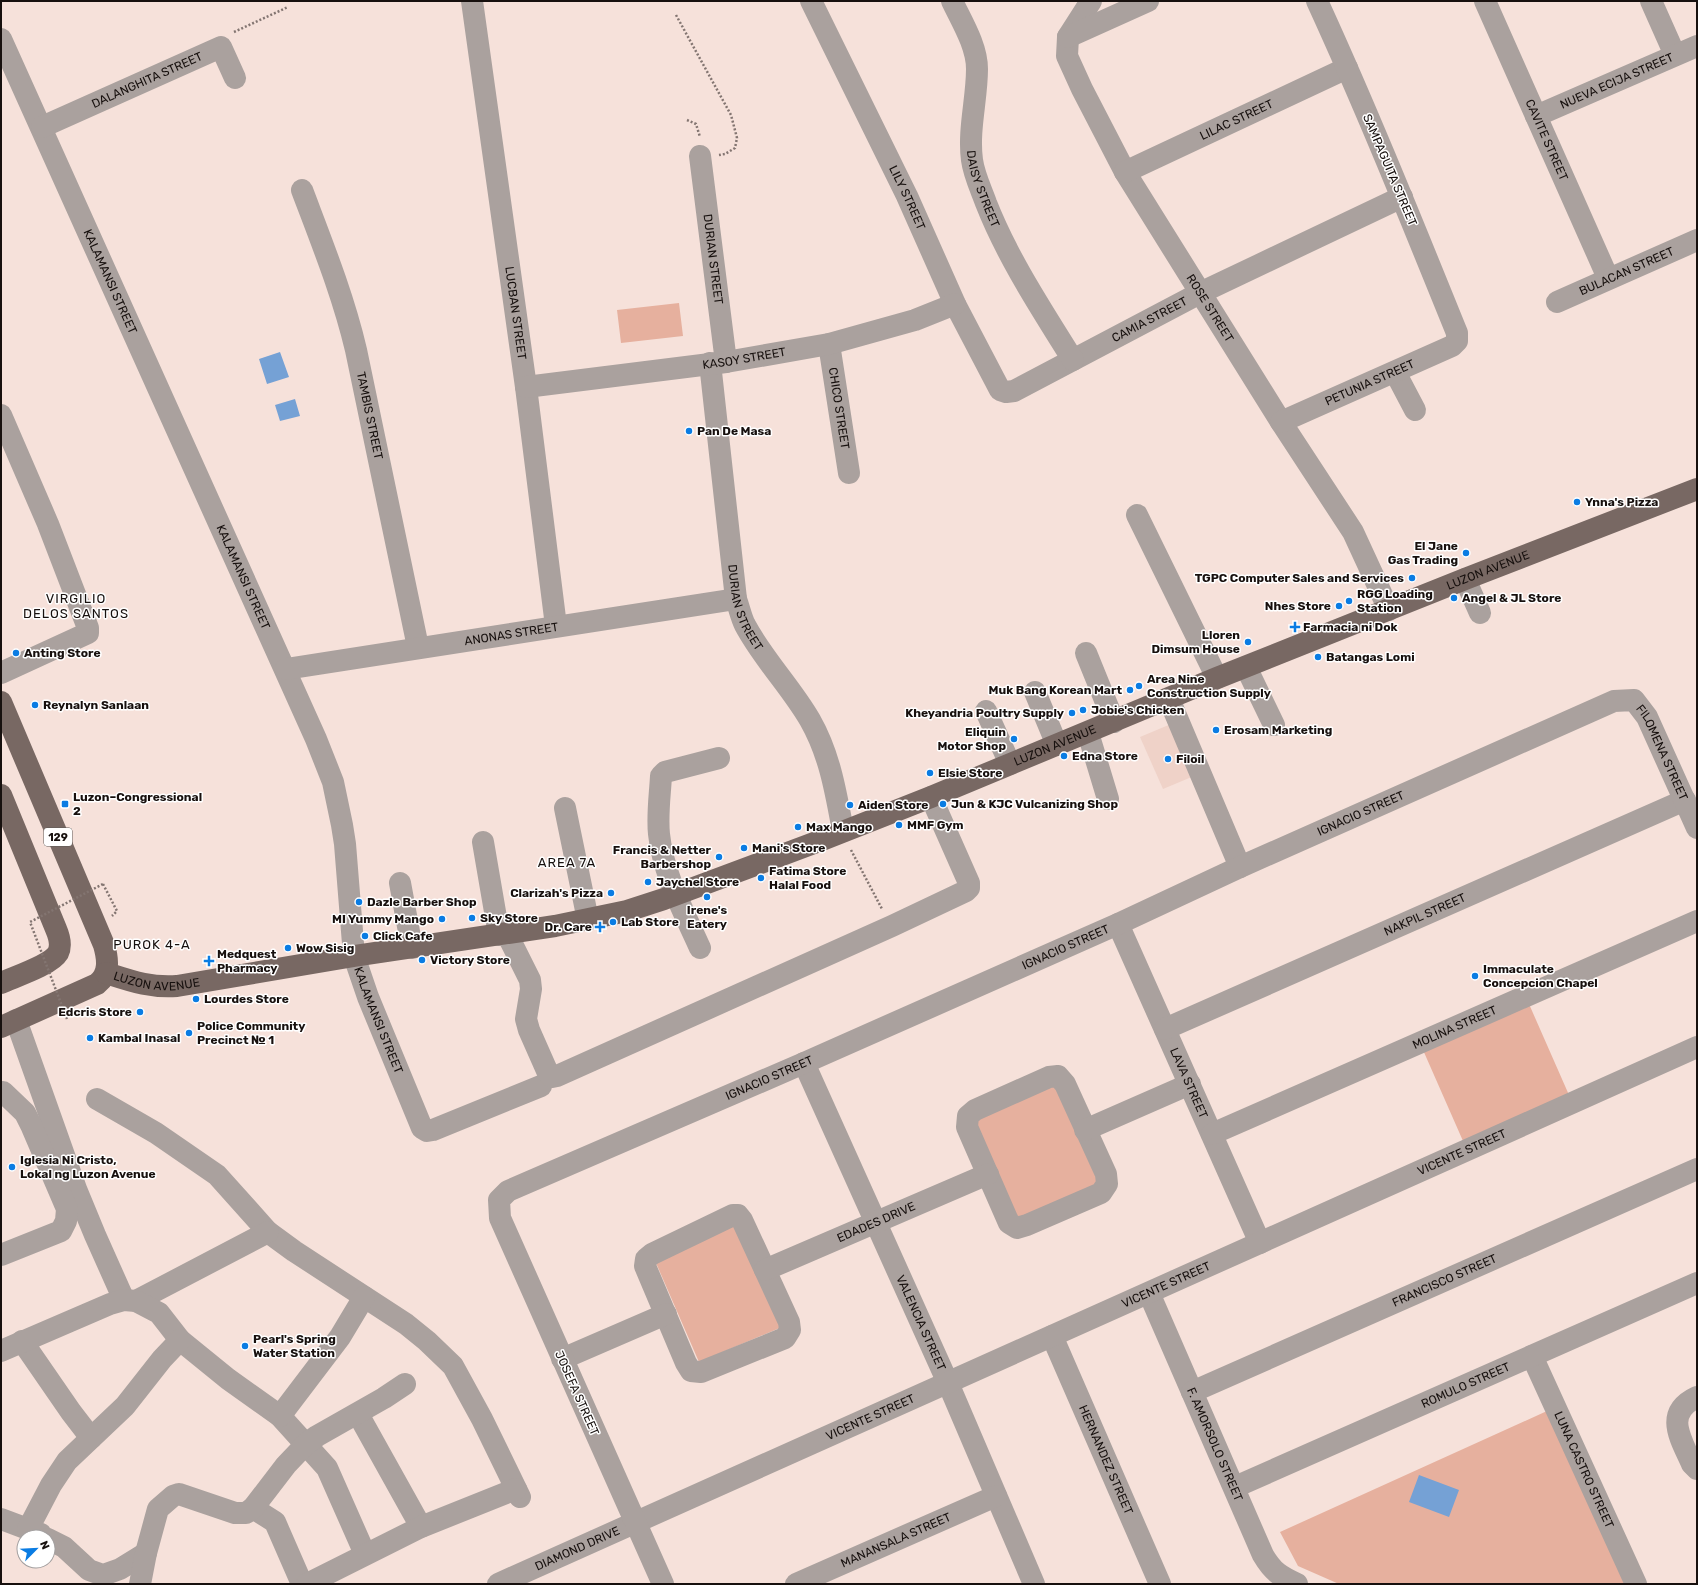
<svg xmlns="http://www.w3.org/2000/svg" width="1698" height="1585" viewBox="0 0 1698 1585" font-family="Rubik,sans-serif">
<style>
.built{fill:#efd2c8}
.green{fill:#e6b09e}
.water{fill:#75a1d5}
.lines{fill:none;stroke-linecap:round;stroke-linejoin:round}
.path{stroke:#837571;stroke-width:2.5;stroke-dasharray:2 2;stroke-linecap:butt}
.minor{stroke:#aaa19e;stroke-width:22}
.major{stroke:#786863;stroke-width:22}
.path-bridge{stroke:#837571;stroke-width:2.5;stroke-dasharray:2 2;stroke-linecap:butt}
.poi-dot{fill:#0a7ce3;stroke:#fff;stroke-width:1.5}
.labels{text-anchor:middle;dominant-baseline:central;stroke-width:3;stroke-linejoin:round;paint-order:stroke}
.shield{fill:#fff;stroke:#5d5856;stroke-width:1}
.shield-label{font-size:11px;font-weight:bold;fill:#17100e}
.street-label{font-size:12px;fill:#17100e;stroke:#fff}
.poi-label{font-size:12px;font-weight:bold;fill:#17100e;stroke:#fff;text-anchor:start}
.neighbourhood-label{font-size:13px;letter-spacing:1px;fill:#17100e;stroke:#fff}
</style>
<rect width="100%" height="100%" fill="#f6e1da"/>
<path class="built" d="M1171,724L1194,776L1163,789L1140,737Z"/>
<path class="green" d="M679,303L683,336L621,343L617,310Z
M1529,1004L1569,1095L1463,1141L1423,1050Z
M1055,1085L1100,1186L1018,1222L974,1121Z
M737,1221L782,1327L699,1362L653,1256Z
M1547,1411L1626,1584H1339L1298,1566L1280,1532Z"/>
<path class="water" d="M280,352L289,377L267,384L259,359Z
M295,399L300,416L280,421L275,405Z
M1419,1475L1459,1490L1449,1517L1409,1502Z"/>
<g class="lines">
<path class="path" d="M676,15L731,115L737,138L735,148L725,154L719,155
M234,32L288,7
M687,120L696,124L700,137
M851,850L882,909
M103,884L117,911L112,916"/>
<g class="minor">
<path id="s1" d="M472,1L526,387L556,626"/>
<path id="s2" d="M811,1L907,196L955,304L1000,390L1006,392L1014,391L1200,293L1402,197"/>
<path id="s3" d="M952,1C962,22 977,46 977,69C977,99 968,130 972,160C974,175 981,189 986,203C1008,259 1042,310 1073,360"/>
<path id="s4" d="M1091,1L1068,37L1067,56L1082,89L1125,172L1281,422L1353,532L1389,610"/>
<path id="s5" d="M1485,1L1608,278"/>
<path d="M1651,1L1675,55"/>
<path d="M1068,37L1148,1"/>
<path id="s6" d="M1,39L316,739L333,782L342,825L345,844L354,956L368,997L422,1128L427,1131L433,1130L541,1086"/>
<path id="s7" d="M1536,116L1697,46"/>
<path id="s8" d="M42,127L221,47L235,78"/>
<path id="s9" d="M700,156L726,362"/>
<path id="s10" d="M1125,172L1347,68"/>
<path id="s11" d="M302,190C322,243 343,295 356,350L418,647"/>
<path id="s12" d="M1557,302L1697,240"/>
<path id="s13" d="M829,344L849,473"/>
<path id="s14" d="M710,363L736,599C739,607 741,617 745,625C763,659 791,687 810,720C830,755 836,793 843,831"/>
<path d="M1395,372L1415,410"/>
<path id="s15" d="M526,387L726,362L829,344L915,320L955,304"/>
<path d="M1,415L48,524L88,628V633L1,673"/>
<path id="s16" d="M1281,422L1452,346L1457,341V333C1412,222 1367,110 1317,1"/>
<path d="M1137,515L1217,678"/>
<path d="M1465,579L1480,613"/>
<path d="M1086,653L1114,722"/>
<path d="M1246,667L1274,725"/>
<path id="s17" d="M286,669L736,599"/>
<path d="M1035,692L1057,745"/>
<path d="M1169,699L1240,867"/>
<path d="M986,711L1010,764"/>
<path d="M1088,733L1108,799"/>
<path d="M565,808L588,920"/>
<path d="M483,842L499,935"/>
<path d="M400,883L412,948"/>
<path id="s18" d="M1118,924L1260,1243"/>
<path d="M507,934L530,980L531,989L526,1019L529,1030L548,1073L552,1077L557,1076L892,926L966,891L969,888V883L931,797"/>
<path d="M700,948C684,912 663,874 659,834C657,815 660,795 661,776L665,772L719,758"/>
<path d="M16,1020L76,1189L95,1235L124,1300"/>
<path id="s19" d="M1165,1029L1685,800"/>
<path id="s20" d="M804,1063L948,1383L1034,1584"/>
<path d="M1058,1076L1065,1084L1106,1174L1107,1184L1101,1193L1027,1225L1017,1228L1009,1223L967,1127L968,1116L975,1110L1049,1077Z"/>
<path d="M97,1099L156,1133L217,1175L268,1232L294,1251L406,1324L427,1341L453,1366L482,1419L520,1497"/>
<path d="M1085,1130L1190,1084"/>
<path id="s21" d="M1212,1134L1697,921"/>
<path d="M733,1215H738L742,1220L789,1322L790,1330L785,1338L701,1372L691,1371L686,1363L645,1266L646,1259L652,1254Z"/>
<path d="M1,1255L61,1231L66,1221L67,1209L31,1125L25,1113L3,1092"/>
<path id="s22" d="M765,1270L988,1174"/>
<path id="s23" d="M1149,1293L1263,1555C1273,1572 1280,1576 1297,1584"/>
<path d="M136,1301L268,1232"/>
<path id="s24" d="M1052,1336L1160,1584"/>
<path d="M22,1341L71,1412L91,1438"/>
<path d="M1,1351L110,1304L124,1300L136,1301L159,1313L180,1340L228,1379L280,1416L327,1468L365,1554"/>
<path id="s25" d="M1532,1356L1636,1584"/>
<path d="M562,1359L666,1314"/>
<path id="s26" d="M1192,1392L1697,1169"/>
<path d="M1697,1397C1663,1413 1681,1439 1692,1464L1697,1469"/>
<path d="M358,1414L421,1527"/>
<path d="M280,1416L340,1337L364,1297"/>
<path id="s27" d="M1235,1487L1697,1283"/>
<path d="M253,1508L275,1522L302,1584"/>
<path d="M1,1519L41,1534"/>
<path d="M28,1529L51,1485L67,1461L125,1406L162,1359L180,1340"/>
<path d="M48,1539L64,1547L89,1570L103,1575L120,1569L146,1553"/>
<path d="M140,1584L146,1553L158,1509L173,1496L179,1494L235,1513H246L253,1508L286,1465L306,1444L317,1436L384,1398L405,1384"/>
<path d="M307,1584L421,1527L516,1489"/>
<path id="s28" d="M498,1584L1697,1047"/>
<path id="s29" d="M663,1584L500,1218L499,1200L508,1191L804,1063L1118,924L1240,867L1614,701L1634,700L1647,717L1697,828"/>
<path id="s30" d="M796,1584L996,1496"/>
</g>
<g class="major">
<path d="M1,702L104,945C108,959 110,974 97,984L1,1027"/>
<path d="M1,795L56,929C59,936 62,945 58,953C51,965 14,977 1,983"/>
<path id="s31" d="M106,973C131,981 150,988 177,986L354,956L555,926L627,911L664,899L822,840L931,797L1217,678L1465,579L1697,489"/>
</g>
<path class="path-bridge" d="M67,1019L30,922L103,884"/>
</g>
<g class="poi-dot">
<circle cx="689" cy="431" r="4"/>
<circle cx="1577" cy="502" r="4"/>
<circle cx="1466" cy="553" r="4"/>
<circle cx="1412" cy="578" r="4"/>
<circle cx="1454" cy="598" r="4"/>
<circle cx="1349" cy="601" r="4"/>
<circle cx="1339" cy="606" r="4"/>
<path d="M1293 621h4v4h4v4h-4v4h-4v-4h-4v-4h4z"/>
<circle cx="1248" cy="642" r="4"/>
<circle cx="16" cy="653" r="4"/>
<circle cx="1318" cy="657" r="4"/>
<circle cx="1139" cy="686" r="4"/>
<circle cx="1130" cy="690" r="4"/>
<circle cx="35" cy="705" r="4"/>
<circle cx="1083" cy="710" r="4"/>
<circle cx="1072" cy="713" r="4"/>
<circle cx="1216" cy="730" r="4"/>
<circle cx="1014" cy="739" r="4"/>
<circle cx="1064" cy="756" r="4"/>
<circle cx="1168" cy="759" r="4"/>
<circle cx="930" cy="773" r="4"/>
<rect x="61" y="800" width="8" height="8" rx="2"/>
<circle cx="943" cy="804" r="4"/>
<circle cx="850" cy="805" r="4"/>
<circle cx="899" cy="825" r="4"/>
<circle cx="798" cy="827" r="4"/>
<circle cx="744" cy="848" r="4"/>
<circle cx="719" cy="857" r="4"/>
<circle cx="761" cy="878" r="4"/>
<circle cx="648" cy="882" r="4"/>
<circle cx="611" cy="893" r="4"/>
<circle cx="707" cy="897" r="4"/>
<circle cx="359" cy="902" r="4"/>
<circle cx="472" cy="918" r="4"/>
<circle cx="442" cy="919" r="4"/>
<circle cx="613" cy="922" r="4"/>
<path d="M598 921h4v4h4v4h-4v4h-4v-4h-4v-4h4z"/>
<circle cx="365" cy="936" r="4"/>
<circle cx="288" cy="948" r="4"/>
<circle cx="422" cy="960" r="4"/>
<path d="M207 955h4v4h4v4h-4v4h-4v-4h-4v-4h4z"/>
<circle cx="1475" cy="976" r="4"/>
<circle cx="196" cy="999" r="4"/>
<circle cx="140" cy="1012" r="4"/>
<circle cx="189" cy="1033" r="4"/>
<circle cx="90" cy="1038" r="4"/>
<circle cx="12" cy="1167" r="4"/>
<circle cx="245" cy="1346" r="4"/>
</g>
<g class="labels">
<rect class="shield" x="44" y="828" width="28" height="18" rx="3"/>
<g class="shield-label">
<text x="58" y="837">129</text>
</g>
<g class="street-label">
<text stroke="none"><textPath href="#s8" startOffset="115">DALANGHITA STREET</textPath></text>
<text stroke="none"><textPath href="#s7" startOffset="88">NUEVA ECIJA STREET</textPath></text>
<text stroke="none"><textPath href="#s10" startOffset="123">LILAC STREET</textPath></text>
<text stroke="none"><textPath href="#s5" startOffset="152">CAVITE STREET</textPath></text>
<text transform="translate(1390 170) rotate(67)">SAMPAGUITA STREET</text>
<text stroke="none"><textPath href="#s3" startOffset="195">DAISY STREET</textPath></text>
<text stroke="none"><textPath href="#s2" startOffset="219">LILY STREET</textPath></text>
<text stroke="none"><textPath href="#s9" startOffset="104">DURIAN STREET</textPath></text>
<text stroke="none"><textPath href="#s12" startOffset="76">BULACAN STREET</textPath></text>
<text stroke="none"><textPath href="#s6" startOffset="266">KALAMANSI STREET</textPath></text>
<text stroke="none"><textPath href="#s4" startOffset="352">ROSE STREET</textPath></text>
<text stroke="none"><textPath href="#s1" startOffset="315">LUCBAN STREET</textPath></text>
<text stroke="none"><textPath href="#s2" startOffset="600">CAMIA STREET</textPath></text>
<text stroke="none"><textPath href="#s15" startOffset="220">KASOY STREET</textPath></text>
<text stroke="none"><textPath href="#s16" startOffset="97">PETUNIA STREET</textPath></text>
<text stroke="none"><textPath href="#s13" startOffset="65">CHICO STREET</textPath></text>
<text stroke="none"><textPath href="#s11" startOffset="236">TAMBIS STREET</textPath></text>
<text stroke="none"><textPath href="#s31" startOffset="1455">LUZON AVENUE</textPath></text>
<text stroke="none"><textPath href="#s6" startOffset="590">KALAMANSI STREET</textPath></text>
<text stroke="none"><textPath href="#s14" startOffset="248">DURIAN STREET</textPath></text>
<text stroke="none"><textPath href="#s17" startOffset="228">ANONAS STREET</textPath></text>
<text stroke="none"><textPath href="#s31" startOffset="988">LUZON AVENUE</textPath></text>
<text stroke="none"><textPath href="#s29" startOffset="1721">FILOMENA STREET</textPath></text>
<text stroke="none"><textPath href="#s29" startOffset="1364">IGNACIO STREET</textPath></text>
<text stroke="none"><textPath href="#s19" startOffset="284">NAKPIL STREET</textPath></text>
<text stroke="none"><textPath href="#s29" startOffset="1040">IGNACIO STREET</textPath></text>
<text stroke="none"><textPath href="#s31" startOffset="52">LUZON AVENUE</textPath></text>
<text stroke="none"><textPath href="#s6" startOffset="1058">KALAMANSI STREET</textPath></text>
<text stroke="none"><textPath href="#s21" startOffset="265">MOLINA STREET</textPath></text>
<text stroke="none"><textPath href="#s29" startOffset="716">IGNACIO STREET</textPath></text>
<text stroke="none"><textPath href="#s18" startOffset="174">LAVA STREET</textPath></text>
<text stroke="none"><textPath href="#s28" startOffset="1056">VICENTE STREET</textPath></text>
<text stroke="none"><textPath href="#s22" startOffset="121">EDADES DRIVE</textPath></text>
<text stroke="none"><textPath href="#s26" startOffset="276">FRANCISCO STREET</textPath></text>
<text stroke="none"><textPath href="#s28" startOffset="732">VICENTE STREET</textPath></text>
<text stroke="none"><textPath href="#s20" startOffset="285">VALENCIA STREET</textPath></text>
<text stroke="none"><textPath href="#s27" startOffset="252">ROMULO STREET</textPath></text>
<text transform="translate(577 1393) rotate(66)">JOSEFA STREET</text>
<text stroke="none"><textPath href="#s28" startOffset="408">VICENTE STREET</textPath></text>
<text stroke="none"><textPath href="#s23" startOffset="165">F. AMORSOLO STREET</textPath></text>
<text stroke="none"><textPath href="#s24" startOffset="135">HERNANDEZ STREET</textPath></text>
<text stroke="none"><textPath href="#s25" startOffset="125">LUNA CASTRO STREET</textPath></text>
<text stroke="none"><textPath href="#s30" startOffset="109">MANANSALA STREET</textPath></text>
<text stroke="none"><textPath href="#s28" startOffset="87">DIAMOND DRIVE</textPath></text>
</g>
<g class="poi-label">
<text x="697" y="431">Pan De Masa</text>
<text x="1585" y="502">Ynna's Pizza</text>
<text x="1458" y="546" text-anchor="end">El Jane<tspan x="1458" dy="14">Gas Trading</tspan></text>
<text x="1404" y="578" text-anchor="end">TGPC Computer Sales and Services</text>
<text x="1357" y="594">RGG Loading<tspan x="1357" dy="14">Station</tspan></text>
<text x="1462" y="598">Angel &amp; JL Store</text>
<text x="1331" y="606" text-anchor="end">Nhes Store</text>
<text x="1303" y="627">Farmacia ni Dok</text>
<text x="1240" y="635" text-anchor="end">Lloren<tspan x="1240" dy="14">Dimsum House</tspan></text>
<text x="24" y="653">Anting Store</text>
<text x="1326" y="657">Batangas Lomi</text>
<text x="1147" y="679">Area Nine<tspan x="1147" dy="14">Construction Supply</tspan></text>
<text x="1122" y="690" text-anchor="end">Muk Bang Korean Mart</text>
<text x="43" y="705">Reynalyn Sanlaan</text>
<text x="1091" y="710">Jobie's Chicken</text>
<text x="1064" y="713" text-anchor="end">Kheyandria Poultry Supply</text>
<text x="1224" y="730">Erosam Marketing</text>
<text x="1006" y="732" text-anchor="end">Eliquin<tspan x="1006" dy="14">Motor Shop</tspan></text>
<text x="1072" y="756">Edna Store</text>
<text x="1176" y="759">Filoil</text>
<text x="938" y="773">Elsie Store</text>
<text x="73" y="797">Luzon–Congressional<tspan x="73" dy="14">2</tspan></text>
<text x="951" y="804">Jun &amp; KJC Vulcanizing Shop</text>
<text x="858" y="805">Aiden Store</text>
<text x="907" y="825">MMF Gym</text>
<text x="806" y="827">Max Mango</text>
<text x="752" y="848">Mani's Store</text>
<text x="711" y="850" text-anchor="end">Francis &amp; Netter<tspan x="711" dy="14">Barbershop</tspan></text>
<text x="769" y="871">Fatima Store<tspan x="769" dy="14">Halal Food</tspan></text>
<text x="656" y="882">Jaychel Store</text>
<text x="603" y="893" text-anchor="end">Clarizah's Pizza</text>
<text x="367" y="902">Dazle Barber Shop</text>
<text x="707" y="910" text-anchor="middle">Irene's<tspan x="707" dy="14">Eatery</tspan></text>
<text x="480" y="918">Sky Store</text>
<text x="434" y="919" text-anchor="end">MI Yummy Mango</text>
<text x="621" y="922">Lab Store</text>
<text x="592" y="927" text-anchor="end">Dr. Care</text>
<text x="373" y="936">Click Cafe</text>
<text x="296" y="948">Wow Sisig</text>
<text x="217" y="954">Medquest<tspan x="217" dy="14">Pharmacy</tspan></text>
<text x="430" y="960">Victory Store</text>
<text x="1483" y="969">Immaculate<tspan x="1483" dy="14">Concepcion Chapel</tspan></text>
<text x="204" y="999">Lourdes Store</text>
<text x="132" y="1012" text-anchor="end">Edcris Store</text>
<text x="197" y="1026">Police Community<tspan x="197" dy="14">Precinct № 1</tspan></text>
<text x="98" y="1038">Kambal Inasal</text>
<text x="20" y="1160">Iglesia Ni Cristo,<tspan x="20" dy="14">Lokal ng Luzon Avenue</tspan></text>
<text x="253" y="1339">Pearl's Spring<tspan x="253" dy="14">Water Station</tspan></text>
</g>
<g class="neighbourhood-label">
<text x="76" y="598">VIRGILIO<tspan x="76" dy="15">DELOS SANTOS</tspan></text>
<text x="567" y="862">AREA 7A</text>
<text x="152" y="944">PUROK 4-A</text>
</g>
</g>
<rect width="1698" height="1585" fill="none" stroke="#17100e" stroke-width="4"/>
<g transform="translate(36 1549) rotate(66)"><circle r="19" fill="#ffffff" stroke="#a29f9f"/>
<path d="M0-3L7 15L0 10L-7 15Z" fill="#0a7ce3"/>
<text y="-6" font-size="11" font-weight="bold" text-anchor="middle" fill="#17100e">N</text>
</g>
</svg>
